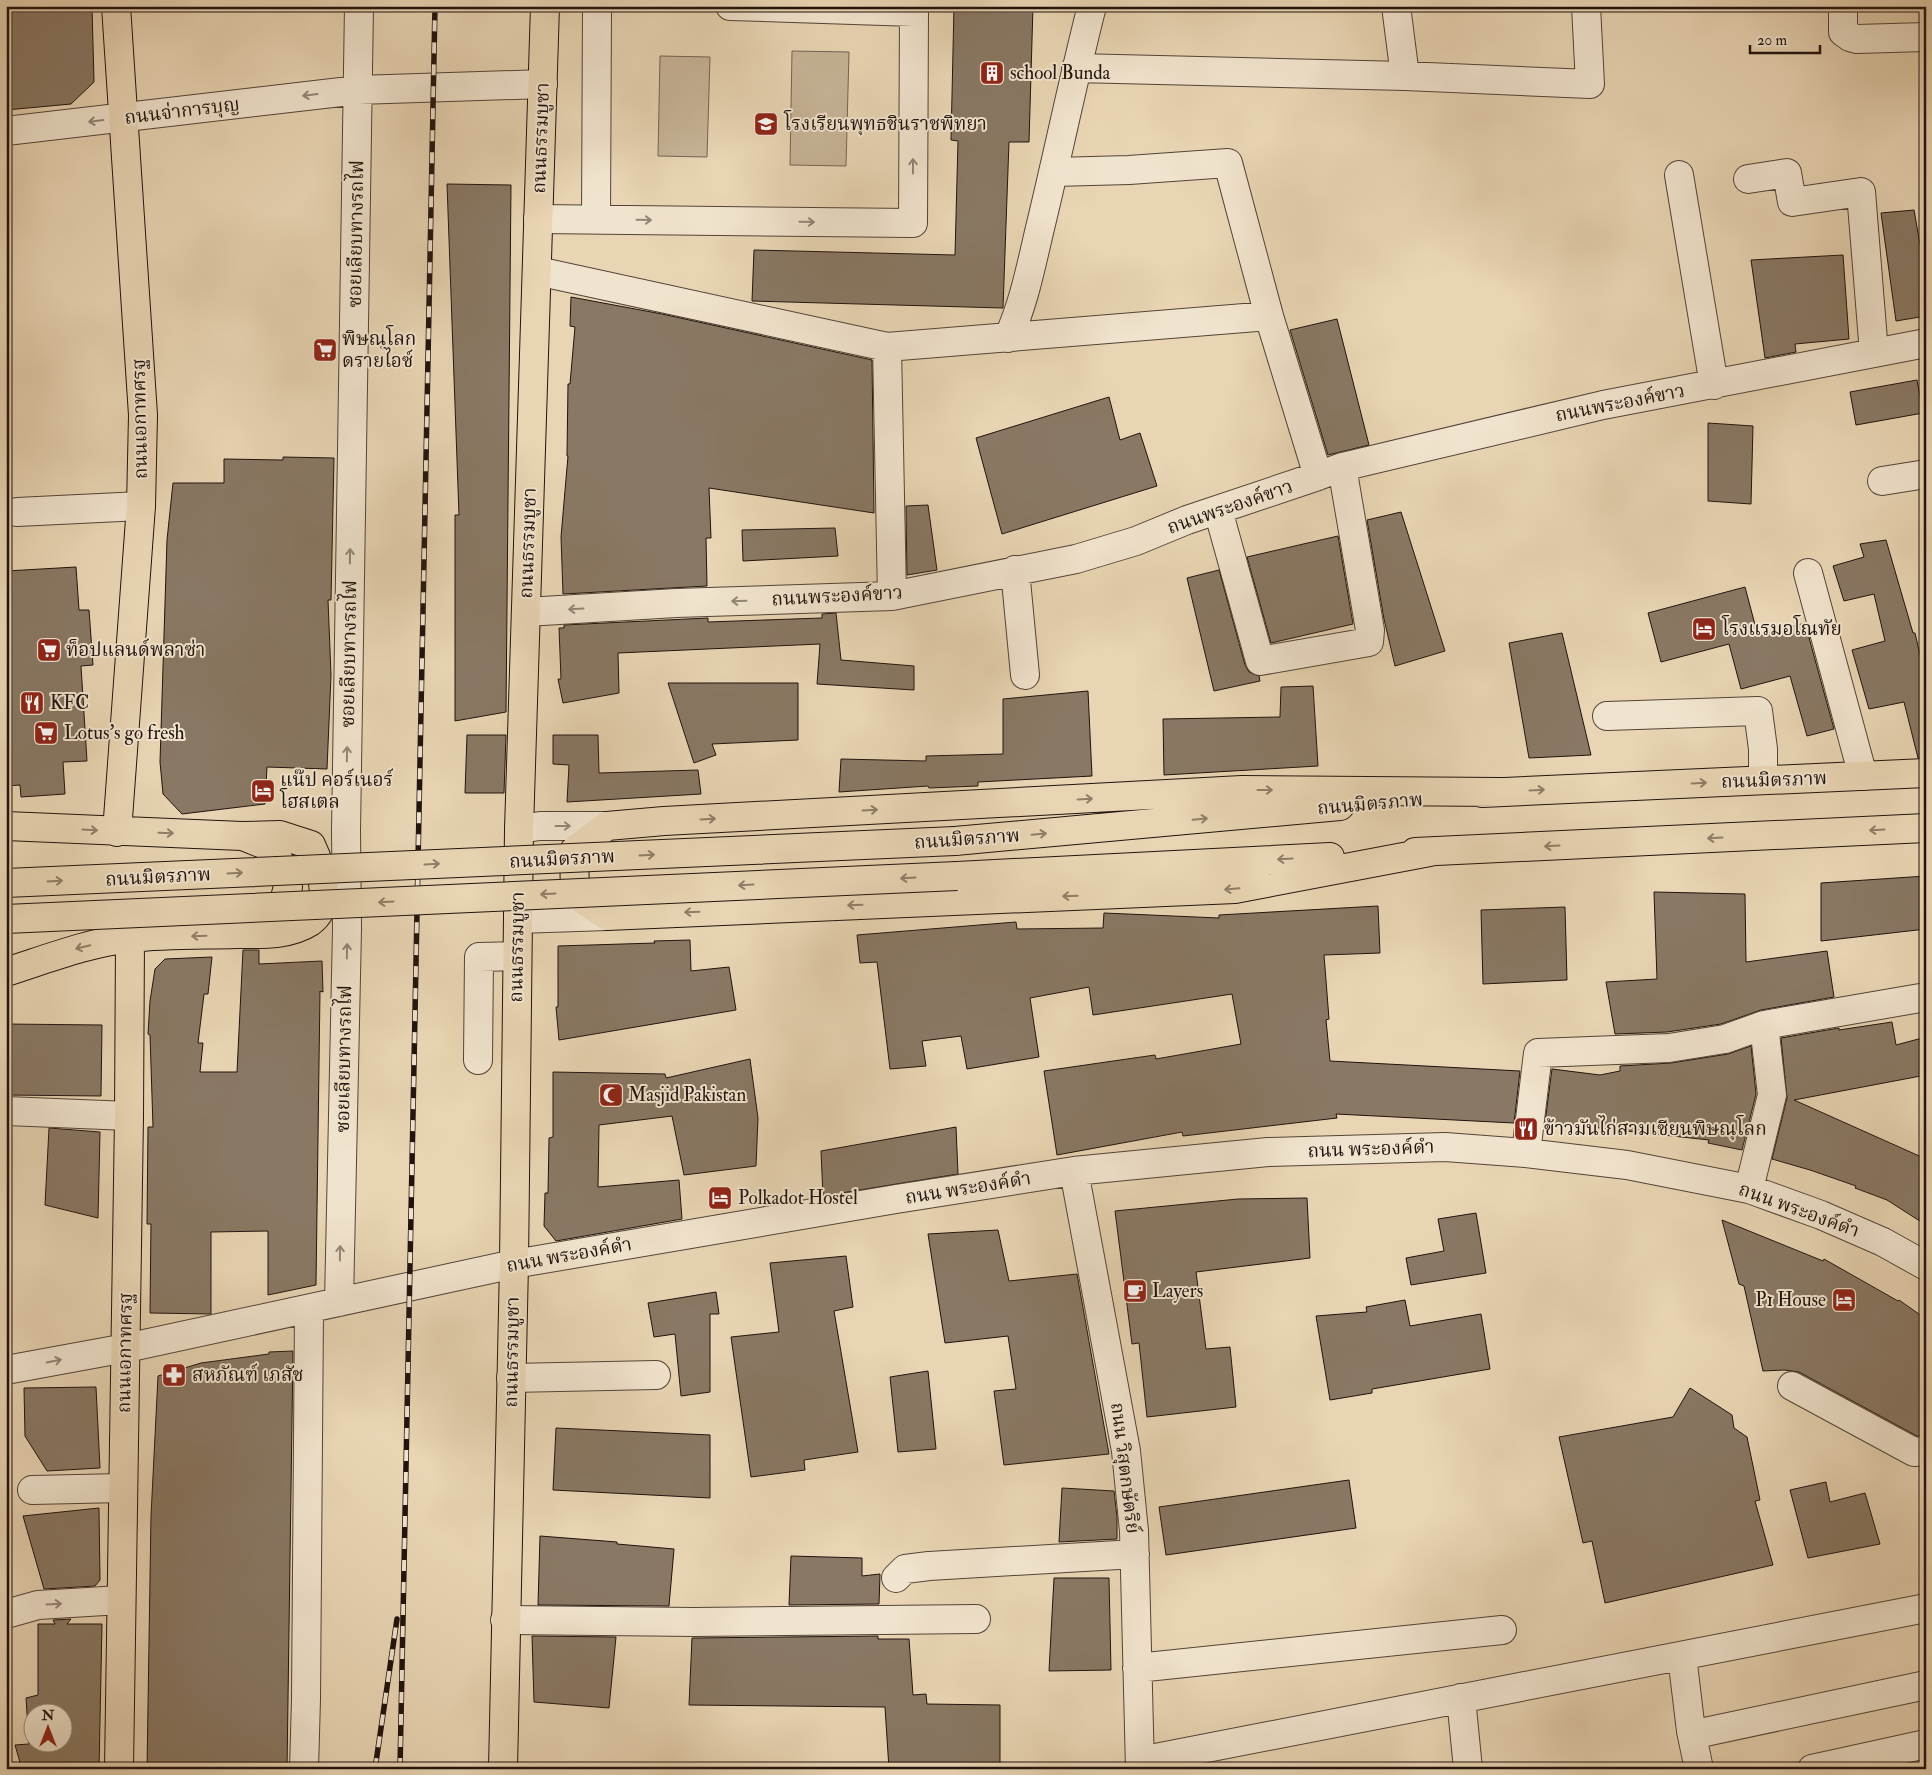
<svg xmlns="http://www.w3.org/2000/svg" width="1932" height="1775" viewBox="0 0 1932 1775" font-family="'IM FELL Double Pica','Noto Serif Thai',serif">
<style>
.green{fill:#c7b498;stroke:#746453}
.building{fill:#897864;stroke:#20130e;fill-rule:evenodd}
.lines{fill:none;stroke-linecap:round;stroke-linejoin:round}
.minor-casing{stroke:#524438;stroke-width:30}
.major-casing{stroke:#20130e;stroke-width:30}
.minor{stroke:#f1e4ce;stroke-width:28}
.major{stroke:#e9d5b4;stroke-width:28}
.rail-casing{stroke:#20130e;stroke-width:5.5}
.rail{stroke:#f1e4ce;stroke-width:4;stroke-dasharray:11;stroke-linecap:butt}
.major-bridge-casing{stroke:#20130e;stroke-width:30;stroke-linecap:butt}
.major-bridge{stroke:#e9d5b4;stroke-width:28}
.oneway{stroke:#938678}
.oneway2{stroke:#8f7e69}
.labels{text-anchor:middle;dominant-baseline:central;stroke-width:4;stroke-linejoin:round;paint-order:stroke}
.poi-label{font-size:19px;fill:#20130e;stroke:#f1e4ce;text-anchor:start}
.street-label{font-size:19px;fill:#20130e;stroke:#f1e4ce}
</style>
<rect width="100%" height="100%" fill="#e9d5b4"/>
<filter id="stains"><feTurbulence type="fractalNoise" baseFrequency=".004" numOctaves="4"/><feColorMatrix values="0 0 0 0 .2 0 0 0 0 .09 0 0 0 0 .02 0 0 0 .5 -.17"/></filter>
<radialGradient id="worn" r=".72"><stop offset=".6" stop-color="#630" stop-opacity="0"/><stop offset="1" stop-color="#630" stop-opacity=".3"/></radialGradient>
<path class="green" d="M792,51L849,52L846,166L790,165Z
M660,56L710,57L707,157L658,156Z"/>
<path class="building" d="M6,6H92L94,82L71,104L6,110Z
M954,6H1033L1029,142H1009L1003,308L752,301L754,250L955,255L958,141L951,140Z
M447,184L511,185L506,712L455,721V515H459Z
M1914,210L1926,279V316L1896,321L1881,213Z
M1843,255L1849,339L1795,344L1796,352L1765,358L1751,260Z
M571,297L662,314L872,360L874,513L709,488L711,538H706L707,586L563,594L561,537L568,456H567L568,384H570L575,327L570,326Z
M1337,319L1369,445L1328,455L1290,330Z
M1917,380L1923,413L1856,425L1850,392Z
M1109,397L1120,440L1140,433L1157,486L1002,534L976,438Z
M1708,423L1753,426L1751,504L1708,501Z
M283,457L334,458L331,600H328L331,675L327,769L267,767L265,804L182,814L163,794L160,762L167,540L173,483H224V459L283,460Z
M928,505L937,570L907,575L906,506Z
M1401,512L1445,651L1395,666L1384,619L1367,520Z
M835,528L838,556L743,561L742,530Z
M1338,536L1353,624L1271,643L1247,557Z
M1886,540L1913,633H1915L1926,681V757L1918,758L1904,702L1869,709L1852,650L1885,641L1874,594L1844,601L1833,566L1864,557L1860,544Z
M76,567L79,610H89L93,665L81,666L87,761L63,762L65,794L21,797L20,785L6,786V571Z
M1219,570L1245,665L1249,672L1259,676L1260,681L1214,691L1187,578Z
M1745,587L1758,636L1805,623L1834,729L1807,736L1790,676L1741,689L1729,644L1661,662L1648,613Z
M836,613L841,660L914,666V690L817,684L820,644L618,653L619,693L563,703L558,679H561L559,628H564V625L708,618V622L822,618V614Z
M1562,633L1591,755L1529,758L1509,643Z
M668,683H798V740L712,744L716,755L694,763Z
M1313,686L1318,766L1164,775L1163,719L1280,717L1281,687Z
M1088,691L1092,776L978,782V786L929,788L928,786L839,792L841,759L926,761V756L1003,754V699Z
M467,735H506L504,793H465Z
M553,735H598L599,773L698,770L701,794L567,802L569,765L553,764Z
M1926,876V929L1821,941V883Z
M1654,892L1745,894L1746,962L1827,951L1834,997L1761,1010L1721,1024L1667,1032L1615,1034L1606,982L1657,979Z
M1378,906L1380,953L1324,955L1329,1019L1326,1020L1330,1061L1520,1071L1514,1123L1336,1114L1337,1118L1183,1136L1182,1132L1057,1155L1044,1071L1155,1055L1156,1059L1241,1044L1232,994L1093,1015L1089,987L1030,998L1039,1057L967,1069L961,1036L922,1041L926,1066L890,1069L877,962L860,963L857,935L1016,922L1017,929L1103,928L1104,913L1219,918V915Z
M1565,907L1567,980L1483,984L1481,910Z
M690,940L691,971L729,967L736,1010L559,1040L556,1007H558V946L655,943L654,941Z
M243,950H259V964L322,961L323,992L320,991L316,1285L268,1295V1231L211,1232V1314L150,1313L151,1224H147L148,1127H153L150,1035L148,1034L150,1001L155,969L165,959L212,957L208,994H204L198,1043H203L200,1072H237Z
M1892,1022L1896,1045L1926,1037V1075L1794,1100L1926,1159V1225L1887,1200L1855,1188L1856,1186L1810,1170L1772,1159L1787,1098L1781,1038L1839,1028V1030Z
M6,1024L102,1025L101,1096L6,1095Z
M1751,1046L1756,1094L1742,1150L1708,1143L1709,1140L1545,1122L1552,1069L1600,1075L1620,1071V1066L1671,1063L1728,1054Z
M750,1059L758,1118L756,1166L684,1175L672,1116L599,1125L598,1187L679,1180L682,1219L556,1241L544,1226L545,1193H548L549,1138L553,1137V1072L665,1074L666,1078Z
M956,1127L958,1174L823,1196L821,1151Z
M49,1128L100,1132L98,1218L45,1205Z
M1307,1198L1310,1258L1196,1272L1206,1349L1230,1347L1236,1407L1147,1417L1139,1343L1132,1344L1115,1211L1238,1199Z
M1476,1213L1486,1273L1411,1285L1406,1258L1444,1251L1438,1219Z
M1722,1220L1823,1261L1824,1259L1898,1301L1899,1300L1926,1319V1436H1917L1799,1372L1784,1370L1763,1371L1744,1286L1739,1284Z
M998,1230L1009,1281L1077,1274L1109,1454L1004,1465L994,1391L1016,1389L1008,1336L945,1343L928,1234Z
M846,1256L853,1307L834,1311L858,1452L804,1460L805,1470L751,1477L731,1337L779,1332L770,1263Z
M716,1292L719,1314H710V1392L681,1396L675,1334L654,1337L648,1303Z
M1405,1300L1410,1326L1481,1314L1490,1369L1372,1389V1393L1330,1400L1316,1316L1367,1312L1366,1307Z
M293,1351L287,1769H147L151,1516L158,1376L201,1363L269,1354V1352Z
M928,1371L936,1449L898,1452L890,1377Z
M96,1387L100,1468L47,1471L25,1436L24,1388Z
M1690,1388L1732,1415L1734,1428L1747,1437L1760,1500L1755,1501L1773,1565L1605,1603L1592,1541L1583,1543L1559,1437L1673,1417Z
M556,1428L710,1435V1498L553,1490Z
M1349,1480L1356,1528L1166,1555L1159,1507Z
M1826,1482L1830,1502L1865,1493L1880,1544L1808,1558L1790,1490Z
M1062,1488L1114,1491L1117,1517V1539L1059,1542Z
M99,1508L100,1580L95,1586L44,1589L23,1516Z
M540,1536L617,1542V1544L674,1549L669,1606L538,1605Z
M791,1556L862,1558V1576L880,1574L879,1604L789,1605Z
M1054,1578H1109L1111,1670L1049,1671Z
M71,1619L67,1624H102L99,1769H22L15,1745L29,1744L26,1698L38,1695V1624H55L53,1620ZM32,1712H62V1742H32Z
M532,1636L616,1637L609,1708L534,1702Z
M878,1636V1639H909L913,1695L926,1694L927,1704L1000,1705V1769H889L885,1707L689,1705L692,1638Z"/>
<g class="lines">
<defs>
<path id="minor" d="M1396,6L1405,76
M1843,6V32L1850,37L1857,39L1926,37
M1076,68L1405,76L1590,84L1586,6
M6,131L358,90L543,84
M1054,172L1129,170L1228,163L1269,316L1318,476
M1679,175L1714,385
M1748,179L1787,173L1792,202L1861,192L1874,353
M538,219L913,223L914,12L730,6
M596,219L597,6
M537,271L887,347L1269,316
M1008,338C1024,303 1031,266 1040,228C1058,154 1073,80 1092,6
M887,347L892,596
M1882,481L1926,474
M1218,510L1260,661L1369,642L1370,630L1342,467
M17,512L141,506
M1015,570L1025,675
M1808,573L1863,776
M526,612L676,603L892,596L1076,559L1136,541L1187,520L1318,476L1342,467L1603,405L1926,343
M1607,716L1758,711L1763,749V780
M519,829L540,826H607
M518,919L607,916
M478,1060L479,957L517,956
M6,1111L129,1116
M1526,1153L1538,1053L1669,1048L1725,1039L1764,1025
M1074,1171L1126,1451L1134,1531L1140,1769
M1749,1189L1772,1095L1764,1025L1926,997
M339,1302L347,929L346,831L359,6
M6,1370L126,1348L514,1264L896,1199L1074,1171L1268,1152L1445,1147L1526,1153L1627,1165L1749,1189L1821,1215L1883,1242L1926,1266
M511,1378L656,1375
M1792,1386L1914,1452L1926,1451
M32,1490L123,1488
M896,1578L905,1569L929,1566L1135,1554
M6,1614L38,1605L121,1600
M505,1620L694,1622L976,1619
M1682,1656L1691,1731L1699,1769
M1137,1668L1502,1630
M1461,1698L1468,1769
M1691,1731L1705,1732L1926,1685
M1140,1761L1926,1608
M304,1769L306,1699L309,1309
M1812,1769L1926,1744"/>
<path id="major" d="M116,6L143,415L141,506L117,832
M1482,793L1926,773
M6,826L242,836L280,835L311,845C321,866 334,905 310,922C288,936 260,934 236,934C201,935 165,934 130,938C87,943 47,959 6,972
M243,836L270,847L281,864L288,887L282,908L272,922L268,924
M955,841L1340,806
M1435,851L1235,889L607,916L575,894L574,851L607,826L664,821L1242,790L1499,792
M1415,852L1926,828
M957,876L1330,857
M119,1769L129,1116L130,938
M503,1769L514,1264L519,829L545,6"/>
</defs>
<use href="#minor" class="minor-casing"/>
<use href="#major" class="major-casing"/>
<use href="#minor" class="minor"/>
<use href="#major" class="major"/>
<defs>
<path id="rail" d="M375,1769L397,1619
M400,1769L435,6"/>
</defs>
<use href="#rail" class="rail-casing"/>
<use href="#rail" class="rail"/>
<defs>
<path id="major-bridge" d="M6,883L955,841
M6,919L957,876"/>
</defs>
<use href="#major-bridge" class="major-bridge-casing"/>
<use href="#major-bridge" class="major-bridge"/>
</g>
<defs><path id="oneway-shaft" d="M-6 0H5M1.5-3L5.5 0L1.5 3" fill="none" stroke-width="1.6" stroke-linecap="round" stroke-linejoin="round" transform="scale(1.25)"/></defs>
<g class="oneway">
<use href="#oneway-shaft" transform="translate(310 95) rotate(173)"/>
<use href="#oneway-shaft" transform="translate(96 121) rotate(173)"/>
<use href="#oneway-shaft" transform="translate(913 166) rotate(-90)"/>
<use href="#oneway-shaft" transform="translate(644 220) rotate(1)"/>
<use href="#oneway-shaft" transform="translate(807 222) rotate(1)"/>
<use href="#oneway-shaft" transform="translate(350 556) rotate(-89)"/>
<use href="#oneway-shaft" transform="translate(739 601) rotate(178)"/>
<use href="#oneway-shaft" transform="translate(576 609) rotate(177)"/>
<use href="#oneway-shaft" transform="translate(347 754) rotate(-89)"/>
<use href="#oneway-shaft" transform="translate(563 826)"/>
<use href="#oneway-shaft" transform="translate(347 951) rotate(-89)"/>
<use href="#oneway-shaft" transform="translate(340 1253) rotate(-89)"/>
<use href="#oneway-shaft" transform="translate(54 1361) rotate(-11)"/>
<use href="#oneway-shaft" transform="translate(54 1604) rotate(-3)"/>
</g>
<g class="oneway2">
<use href="#oneway-shaft" transform="translate(1699 783) rotate(-3)"/>
<use href="#oneway-shaft" transform="translate(1265 790)"/>
<use href="#oneway-shaft" transform="translate(1537 790) rotate(-3)"/>
<use href="#oneway-shaft" transform="translate(1085 799) rotate(-3)"/>
<use href="#oneway-shaft" transform="translate(870 810) rotate(-3)"/>
<use href="#oneway-shaft" transform="translate(708 819) rotate(-3)"/>
<use href="#oneway-shaft" transform="translate(1200 819) rotate(-5)"/>
<use href="#oneway-shaft" transform="translate(90 830) rotate(3)"/>
<use href="#oneway-shaft" transform="translate(1877 830) rotate(177)"/>
<use href="#oneway-shaft" transform="translate(166 833) rotate(2)"/>
<use href="#oneway-shaft" transform="translate(1039 834) rotate(-5)"/>
<use href="#oneway-shaft" transform="translate(1715 838) rotate(177)"/>
<use href="#oneway-shaft" transform="translate(1552 846) rotate(177)"/>
<use href="#oneway-shaft" transform="translate(647 855) rotate(-3)"/>
<use href="#oneway-shaft" transform="translate(1285 859) rotate(177)"/>
<use href="#oneway-shaft" transform="translate(432 864) rotate(-3)"/>
<use href="#oneway-shaft" transform="translate(235 873) rotate(-3)"/>
<use href="#oneway-shaft" transform="translate(908 878) rotate(177)"/>
<use href="#oneway-shaft" transform="translate(55 881) rotate(-3)"/>
<use href="#oneway-shaft" transform="translate(746 885) rotate(177)"/>
<use href="#oneway-shaft" transform="translate(1232 889) rotate(175)"/>
<use href="#oneway-shaft" transform="translate(548 894) rotate(177)"/>
<use href="#oneway-shaft" transform="translate(1070 896) rotate(178)"/>
<use href="#oneway-shaft" transform="translate(386 902) rotate(177)"/>
<use href="#oneway-shaft" transform="translate(855 905) rotate(178)"/>
<use href="#oneway-shaft" transform="translate(692 912) rotate(178)"/>
<use href="#oneway-shaft" transform="translate(199 936) rotate(178)"/>
<use href="#oneway-shaft" transform="translate(83 947) rotate(167)"/>
</g>
<defs>
<symbol id="building-square" viewBox="-11 -11 22 22"><rect x="-9" y="-9" width="18" height="18" rx="4" fill="#8f2418" stroke="#f1e4ce"/><path d="M-4-6H4V6H1V3H-1V6H-4ZM-2.5-4.3h1.7v1.8h-1.7ZM.8-4.3h1.7v1.8H.8ZM-2.5-1h1.7V.8h-1.7ZM.8-1h1.7V.8H.8Z" fill="#fff"/></symbol>
<symbol id="school-square" viewBox="-11 -11 22 22"><rect x="-9" y="-9" width="18" height="18" rx="4" fill="#8f2418" stroke="#f1e4ce"/><path d="M0-5L7-2L0 1L-7-2ZM-4 1L0 2.5L4 1V4Q0 6-4 4Z" fill="#fff"/></symbol>
<symbol id="supermarket-square" viewBox="-11 -11 22 22"><rect x="-9" y="-9" width="18" height="18" rx="4" fill="#8f2418" stroke="#f1e4ce"/><path d="M-6-5.5h2.5l.6 2H6L4.5 2H-2.5L-4.4-4H-6ZM-1.5 3.2a1.3 1.3 0 1 0 .1 0ZM3 3.2a1.3 1.3 0 1 0 .1 0Z" fill="#fff"/></symbol>
<symbol id="hotel-square" viewBox="-11 -11 22 22"><rect x="-9" y="-9" width="18" height="18" rx="4" fill="#8f2418" stroke="#f1e4ce"/><path d="M-6-4.5h1.5V1H6V5H4.5V3h-9V5H-6ZM-4 0a1.8 1.8 0 1 1 3.6 0ZM.5 0V-2.5h3Q6-2.5 6 0Z" fill="#fff"/></symbol>
<symbol id="restaurant-square" viewBox="-11 -11 22 22"><rect x="-9" y="-9" width="18" height="18" rx="4" fill="#8f2418" stroke="#f1e4ce"/><path d="M-5-6h1v4h1v-4h1v4h1v-4h1v5L-1.5 .5V6h-2V.5L-5-1ZM5-6V6H3V1.5H1.5Q1.5-4 5-6Z" fill="#fff"/></symbol>
<symbol id="mosque-square" viewBox="-11 -11 22 22"><rect x="-9" y="-9" width="18" height="18" rx="4" fill="#8f2418" stroke="#f1e4ce"/><path d="M3.5-4.9A6 6 0 1 0 3.5 4.9A5 5 0 1 1 3.5-4.9Z" fill="#fff"/></symbol>
<symbol id="cafe-square" viewBox="-11 -11 22 22"><rect x="-9" y="-9" width="18" height="18" rx="4" fill="#8f2418" stroke="#f1e4ce"/><path d="M-5.5-4.5H6V0H3Q3 3.5 0 3.5H-2.5Q-5.5 3.5-5.5 0ZM3-3.2v2h1.7v-2ZM-6 4.5H4V6H-6Z" fill="#fff"/></symbol>
<symbol id="pharmacy-square" viewBox="-11 -11 22 22"><rect x="-9" y="-9" width="18" height="18" rx="4" fill="#8f2418" stroke="#f1e4ce"/><path d="M-2-6h4v4h4v4h-4v4h-4v-4h-4v-4h4Z" fill="#fff"/></symbol>
</defs>
<g fill-rule="evenodd">
<use href="#building-square" x="978" y="59" width="28" height="28"/>
<use href="#school-square" x="752" y="110" width="28" height="28"/>
<use href="#supermarket-square" x="311" y="336" width="28" height="28"/>
<use href="#hotel-square" x="1690" y="615" width="28" height="28"/>
<use href="#supermarket-square" x="35" y="636" width="28" height="28"/>
<use href="#restaurant-square" x="18" y="689" width="28" height="28"/>
<use href="#supermarket-square" x="32" y="719" width="28" height="28"/>
<use href="#hotel-square" x="249" y="777" width="28" height="28"/>
<use href="#mosque-square" x="597" y="1081" width="28" height="28"/>
<use href="#restaurant-square" x="1512" y="1115" width="28" height="28"/>
<use href="#hotel-square" x="706" y="1184" width="28" height="28"/>
<use href="#cafe-square" x="1121" y="1277" width="28" height="28"/>
<use href="#hotel-square" x="1830" y="1286" width="28" height="28"/>
<use href="#pharmacy-square" x="160" y="1361" width="28" height="28"/>
</g>
<g class="labels">
<g class="poi-label">
<text x="1010" y="73">school Bunda</text>
<text x="784" y="124">โรงเรียนพุทธชินราชพิทยา</text>
<text x="342" y="339">พิษณุโลก<tspan x="342" dy="22">ดรายไอซ์</tspan></text>
<text x="1722" y="629">โรงแรมอโณทัย</text>
<text x="66" y="650">ท็อปแลนด์พลาซ่า</text>
<text x="50" y="703">KFC</text>
<text x="64" y="733">Lotus's go fresh</text>
<text x="280" y="780">แน๊ป คอร์เนอร์<tspan x="280" dy="22">โฮสเตล</tspan></text>
<text x="628" y="1095">Masjid Pakistan</text>
<text x="1544" y="1129">ข้าวมันไก่สามเซียนพิษณุโลก</text>
<text x="738" y="1198">Polkadot Hostel</text>
<text x="1152" y="1291">Layers</text>
<text x="1826" y="1300" text-anchor="end">P1 House</text>
<text x="192" y="1375">สหภัณฑ์ เภสัช</text>
</g>
<g class="street-label">
<text transform="translate(182 111) rotate(-7)">ถนนจ่าการบุญ</text>
<text transform="translate(541 138) rotate(-88)">ถนนธรรมบูชา</text>
<text transform="translate(356 234) rotate(-89)">ซอยเลียบทางรถไฟ</text>
<text transform="translate(1620 403) rotate(-11)">ถนนพระองค์ขาว</text>
<text transform="translate(140 419) rotate(-91)">ถนนเอกาทศรฐ</text>
<text transform="translate(1230 507) rotate(-19)">ถนนพระองค์ขาว</text>
<text transform="translate(528 543) rotate(-88)">ถนนธรรมบูชา</text>
<text transform="translate(837 596) rotate(-3)">ถนนพระองค์ขาว</text>
<text transform="translate(349 654) rotate(-89)">ซอยเลียบทางรถไฟ</text>
<text transform="translate(1774 780) rotate(-2)">ถนนมิตรภาพ</text>
<text transform="translate(1370 804) rotate(-5)">ถนนมิตรภาพ</text>
<text transform="translate(967 839) rotate(-4)">ถนนมิตรภาพ</text>
<text transform="translate(562 859) rotate(-3)">ถนนมิตรภาพ</text>
<text transform="translate(158 877) rotate(-3)">ถนนมิตรภาพ</text>
<text transform="translate(517 947) rotate(-89)">ถนนธรรมบูชา</text>
<text transform="translate(344 1059) rotate(-89)">ซอยเลียบทางรถไฟ</text>
<text transform="translate(1371 1149) rotate(-2)">ถนน พระองค์ดำ</text>
<text transform="translate(968 1188) rotate(-9)">ถนน พระองค์ดำ</text>
<text transform="translate(1799 1210) rotate(20)">ถนน พระองค์ดำ</text>
<text transform="translate(569 1255) rotate(-10)">ถนน พระองค์ดำ</text>
<text transform="translate(512 1352) rotate(-89)">ถนนธรรมบูชา</text>
<text transform="translate(125 1353) rotate(-89)">ถนนเอกาทศรฐ</text>
<text transform="translate(1125 1468) rotate(83)">ถนน วิสุตกษัตริย์</text>
</g>
</g>
<rect width="1932" height="1775" fill="none" stroke="#e9d5b4" stroke-width="25"/>
<rect x="8" y="8" width="1917" height="1760" fill="none" stroke="#20130e" stroke-width="2.5"/>
<rect x="12" y="12" width="1907" height="1750" fill="none" stroke="#20130e"/>
<g transform="translate(48 1728)"><circle r="24" fill="#f1e4ce" stroke="#9d9081"/>
<path d="M0-4L9 19L0 12L-9 19Z" fill="#8f2418"/>
<text y="-8" font-size="14" font-weight="bold" text-anchor="middle" fill="#20130e">N</text>
</g>
<path d="M1750 45v8h70v-8" fill="none" stroke="#20130e" stroke-width="2.5"/>
<text x="1757" y="45" font-size="15" fill="#20130e" stroke="#f1e4ce" stroke-width="4" paint-order="stroke">20 m</text>
<rect width="100%" height="100%" filter="url(#stains)"/>
<rect width="100%" height="100%" fill="url(#worn)"/>
</svg>
